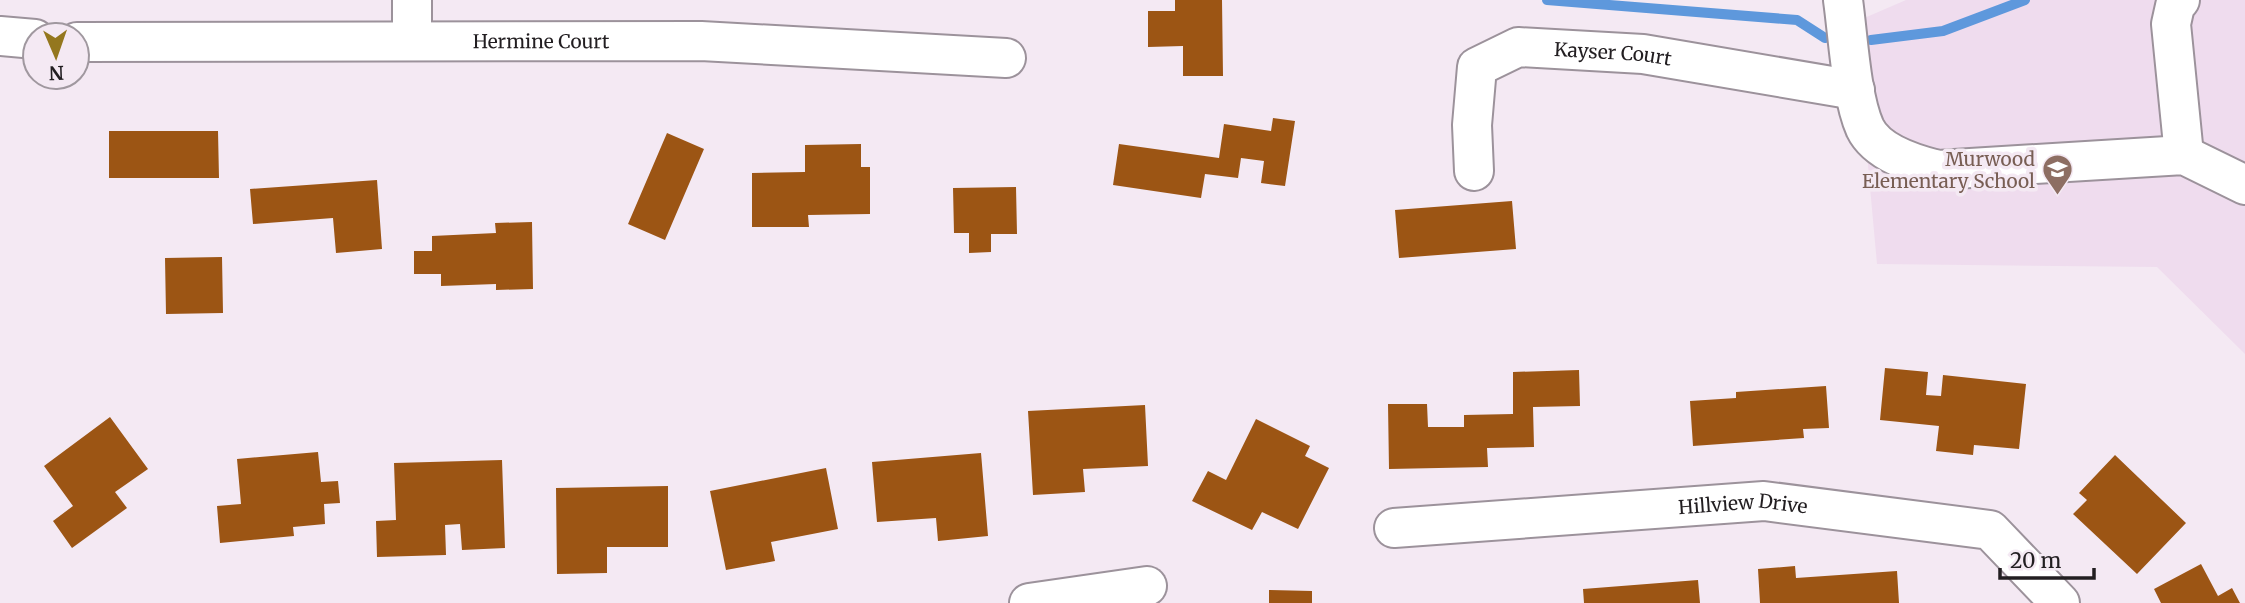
<svg xmlns="http://www.w3.org/2000/svg" width="2245" height="603" viewBox="0 0 2245 603" font-family="Merriweather,serif">
<style>
.education{fill:#efdcee}
.lines{fill:none;stroke-linecap:round;stroke-linejoin:round}
.stream{stroke:#5e98dc;stroke-width:10}
.building{fill:#9c5514}
.minor-casing{stroke:#9c929b;stroke-width:42}
.minor{stroke:#fff;stroke-width:38}
.labels{text-anchor:middle;dominant-baseline:central;stroke-width:7;stroke-linejoin:round;paint-order:stroke}
.street-label{font-size:19px;fill:#221e21;stroke:#f4e9f3}
.education-label{font-size:19px;fill:#785e54;stroke:#f4e9f3;text-anchor:end}
</style>
<rect width="100%" height="100%" fill="#f4e9f3"/>
<path class="education" d="M1906,0H2245V354L2157,267L1877,264L1855,22Z"/>
<g class="lines">
<path class="stream" d="M1547,0L1797,20L1825,38
M1871,40L1943,31L2025,0"/>
</g>
<path class="building" d="M1175,0H1222L1223,76H1183V46L1148,47V11H1175Z
M1273,118L1295,121L1285,186L1261,183L1264,161L1241,158L1238,178L1205,174L1201,198L1113,185L1119,144L1219,158L1224,124L1271,131Z
M109,131H218L219,178H109Z
M667,133L704,149L665,240L628,224Z
M861,144V167H870V214L808,215L809,227H752V173L805,172V145Z
M377,180L382,249L336,253L333,218L253,224L250,189Z
M1016,187L1017,234H991V252L969,253V233H954L953,188Z
M1512,201L1516,249L1399,258L1395,210Z
M532,222L533,289L496,290V284L441,286V274H414V251H432V236L496,233L495,223Z
M222,257L223,313L166,314L165,258Z
M1885,368L1928,372L1926,395L1941,396L1943,375L2026,384L2019,449L1974,445L1973,455L1936,451L1939,426L1880,420Z
M1579,370L1580,406L1533,407L1534,447L1487,448L1488,467L1389,469L1388,404H1427L1428,427H1464V415L1513,414V372Z
M1826,386L1829,428L1803,429L1804,438L1693,446L1690,401L1736,398V392Z
M1145,405L1148,466L1083,469L1085,492L1033,495L1028,411Z
M110,417L148,469L115,492L127,508L72,548L53,521L73,506L44,466Z
M1256,419L1310,446L1305,456L1329,468L1298,529L1262,512L1252,530L1192,501L1208,471L1226,480Z
M318,452L321,482L338,481L340,503L324,504L325,524L293,527L294,536L220,543L217,506L241,504L237,459Z
M981,453L988,536L938,541L936,518L877,522L872,462Z
M2115,455L2186,523L2137,574L2073,514L2087,500L2079,493Z
M502,460L505,548L462,550L460,524L445,525L446,555L377,557L376,521L396,520L394,463Z
M826,468L838,529L771,542L775,561L726,570L710,491Z
M668,486V547H607V573L557,574L556,488Z
M2201,564L2218,596L2232,588L2240,603H2161L2154,589Z
M1795,566L1796,578L1897,571L1899,603H1760L1758,569Z
M1698,580L1700,603H1584L1583,589Z
M1269,590L1312,591V603H1269Z"/>
<g class="lines">
<defs>
<g id="minor">
<path d="M1843,0C1848,35 1851,97 1865,128C1877,153 1914,164 1938,170L2184,155L2245,185"/>
<path d="M2180,0L2175,6L2171,24L2184,155"/>
<path d="M0,36L35,39"/>
<path d="M412,40V0"/>
<path id="s1" d="M77,42L701,41L1006,58"/>
<path id="s2" d="M1474,171L1472,125L1477,67L1518,47L1643,54L1855,90"/>
<path id="s3" d="M1394,528L1764,501L1990,530L2060,603"/>
<path d="M1029,603L1147,586"/>
</g>
</defs>
<use href="#minor" class="minor-casing"/>
<use href="#minor" class="minor"/>
</g>
<defs>
<symbol id="school-pin" viewBox="-11 -11 22 30"><path d="M0 17L-7.5 6A9.5 9.5 0 1 1 7.5 6Z" fill="#8d6e63" stroke="#f4e9f3"/><path d="M0-5L7-2L0 1L-7-2ZM-4 1L0 2.5L4 1V4Q0 6-4 4Z" fill="#fff"/></symbol>
</defs>
<g fill-rule="evenodd">
<use href="#school-pin" x="2040" y="152" width="35" height="47"/>
</g>
<g class="labels">
<g class="street-label">
<text stroke="none"><textPath href="#s1" startOffset="464">Hermine Court</textPath></text>
<text stroke="none"><textPath href="#s2" startOffset="245">Kayser Court</textPath></text>
<text stroke="none"><textPath href="#s3" startOffset="350">Hillview Drive</textPath></text>
</g>
<g class="education-label">
<text x="2035" y="159">Murwood<tspan x="2035" dy="22">Elementary School</tspan></text>
</g>
</g>
<g transform="translate(56 56) rotate(178)"><circle r="33" fill="#f4e9f3" stroke="#a0989f" stroke-width="2"/>
<path d="M0-5L12 26L0 18L-12 26Z" fill="#94771e"/>
<text y="-10" font-size="19" font-weight="bold" text-anchor="middle" fill="#221e21">N</text>
</g>
<path d="M2000 568v10h94v-10" fill="none" stroke="#221e21" stroke-width="3.5"/>
<text x="2010" y="568" font-size="21" fill="#221e21" stroke="#f4e9f3" stroke-width="5" paint-order="stroke">20 m</text>
</svg>
